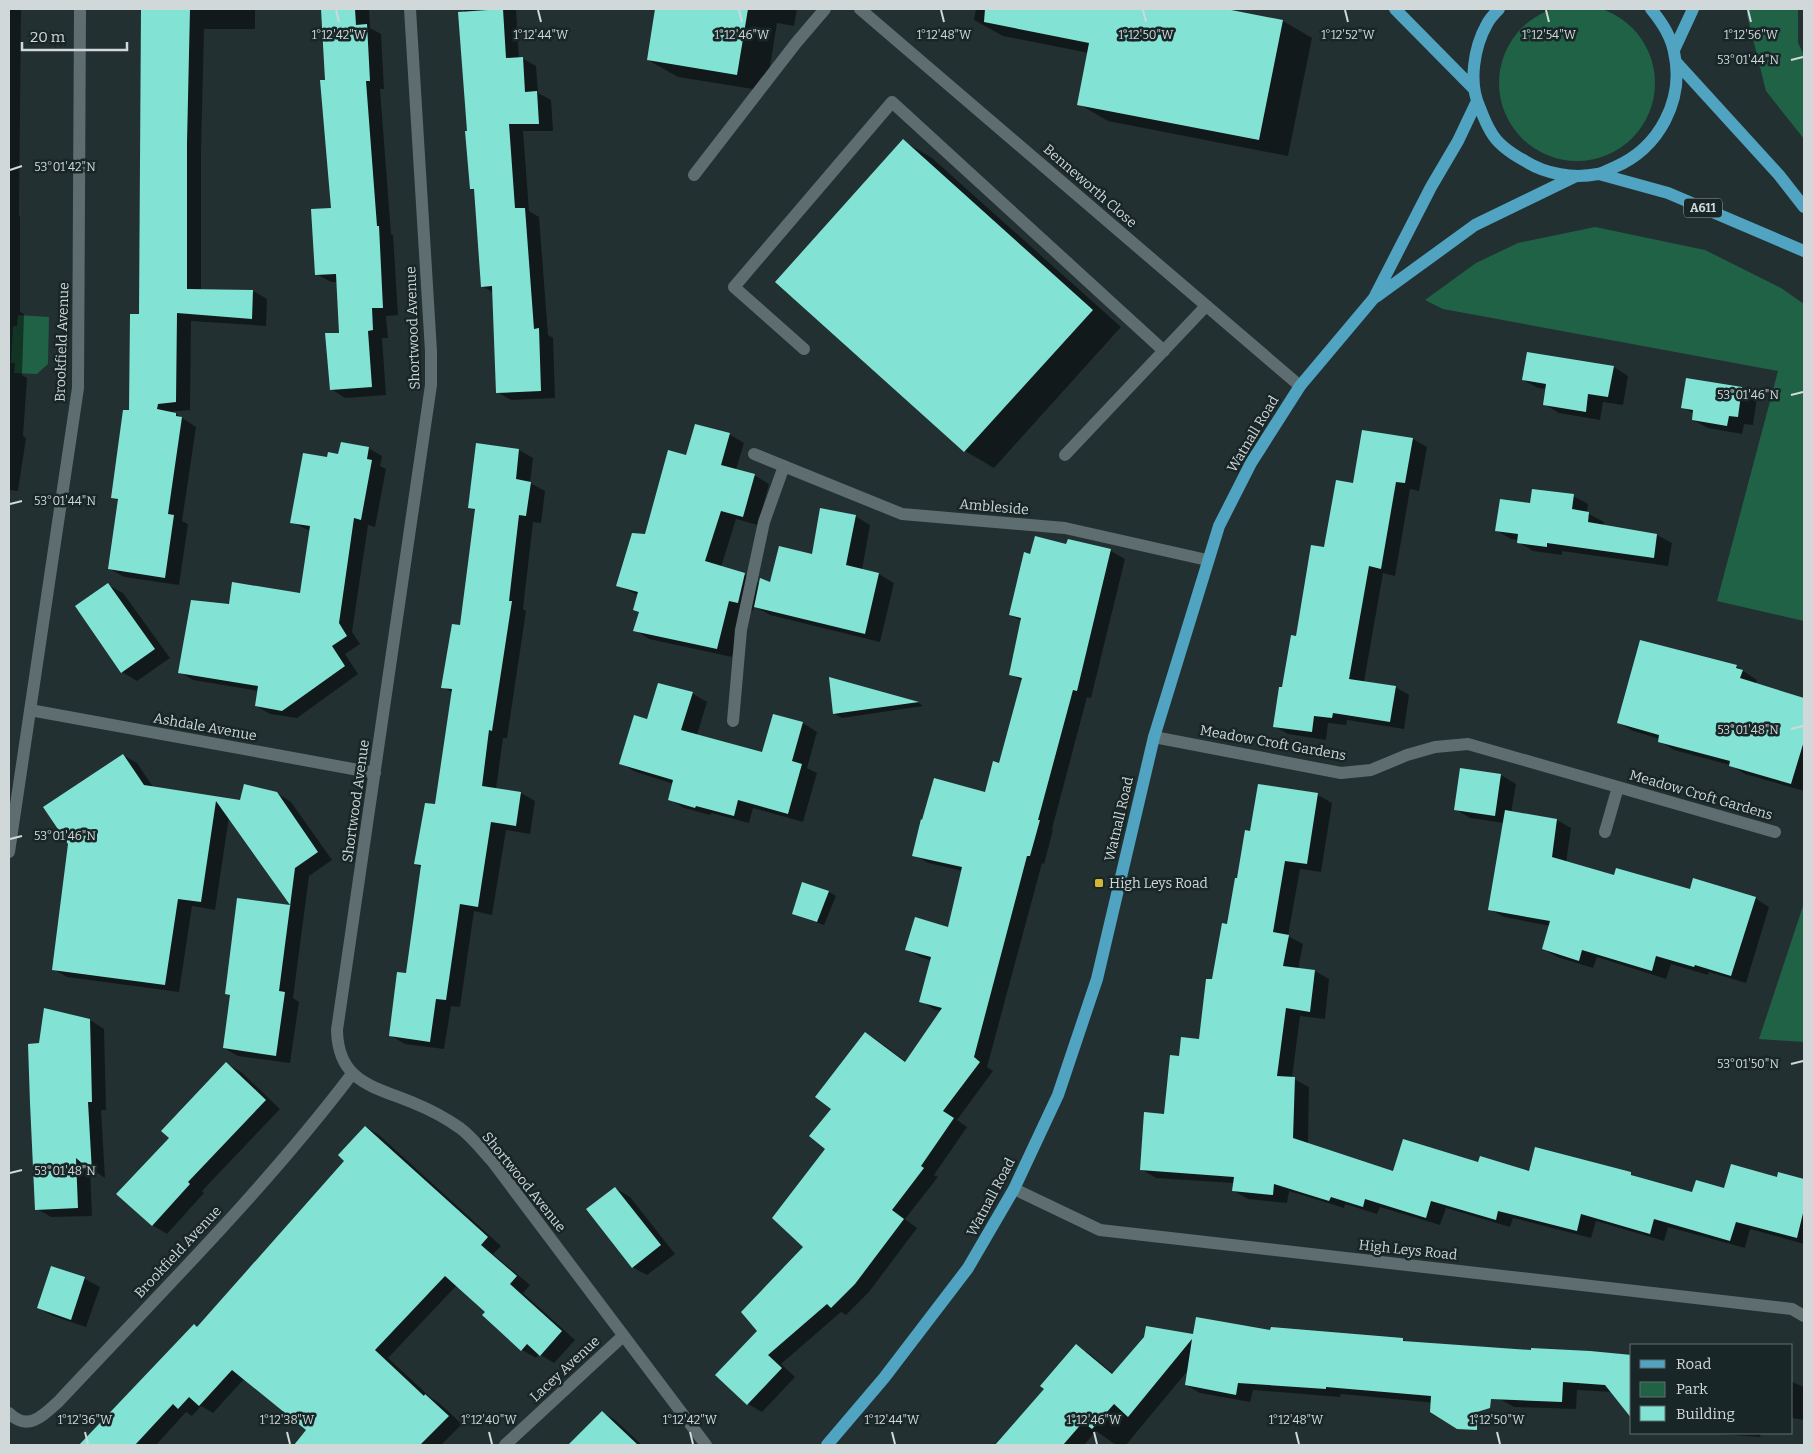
<svg xmlns="http://www.w3.org/2000/svg" width="1813" height="1454" viewBox="0 0 1813 1454" font-family="Bitter,serif">
<style>
.green{fill:#206246}
.shadow{fill:#0007}
.building{fill:#82e3d5}
.lines{fill:none;stroke-linecap:round;stroke-linejoin:round}
.minor{stroke:#5e6d6f;stroke-width:12}
.major{stroke:#50a3c1;stroke-width:12}
.ticks{fill:none;stroke:#d0d8d9;stroke-width:2}
.poi-dot{fill:#d3b635;stroke:#192627;stroke-width:2}
.labels{text-anchor:middle;dominant-baseline:central;stroke-width:5;stroke-linejoin:round;paint-order:stroke}
.shield{fill:#192627;stroke:#99a3a4;stroke-width:1}
.shield-label{font-size:12px;font-weight:bold;fill:#d0d8d9}
.street-label{font-size:14px;fill:#d0d8d9;stroke:#192627}
.poi-label{font-size:14px;fill:#d0d8d9;stroke:#192627;text-anchor:start}
.ticks-label{font-size:12px;text-anchor:middle;fill:#d0d8d9;stroke:#192627;stroke-width:5;stroke-linejoin:round;paint-order:stroke}
</style>
<rect width="100%" height="100%" fill="#233031"/>
<path class="green" d="M1499 83a78 78 0 1 1 156 0a78 78 0 1 1-156 0Z
M1749,9H1798V43L1804,55V139L1766,91L1747,15Z
M1595,227L1705,250L1781,288L1804,304V621L1717,601L1778,371L1443,309L1425,300L1476,263L1518,243Z
M18,315L49,317L48,364L37,374L14,373L15,363H11L13,326H17Z
M1804,903V1042L1759,1039Z"/>
<path class="shadow" d="M9,9H21L19,216H20V312L24,314L22,375L27,378L23,436L26,438L18,491L10,490L9,498Z
M142,9H255V29H204L201,152V291H253L267,299L266,326L191,321L190,410L169,412L176,414L196,427L182,521L188,524L179,585L124,577L110,569L119,501L112,497L130,412L140,315Z
M322,9H369L370,28L381,34L384,89H380L391,234L393,235L398,315L386,316L388,338H382L386,395L345,398L331,389L341,334L338,282H331L316,274L333,209Z
M464,9H516L519,58H522L536,66L538,93L551,100L553,131H523L529,211L539,217L548,335L553,338L555,398L511,400L497,392L494,293L482,286L475,191L471,188Z
M657,9H797L794,26L777,23L766,91L678,77L648,60Z
M976,9H1222L1283,21L1312,38L1288,156L1108,121L1079,104L1089,53L1003,36L974,20Z
M903,141L932,158L1121,327L994,468L965,451L776,282Z
M1614,367L1628,376L1623,405L1603,402L1600,420L1559,413L1544,404L1547,389L1538,388L1523,380Z
M1687,380L1742,388L1757,397L1753,425L1744,424L1742,434L1708,428L1693,420L1694,414L1683,407Z
M729,434L744,443L736,470L754,475L769,484L758,525L736,519L721,567L744,574L760,584L771,583L813,555L855,516L870,525L862,570L879,574L894,583L880,642L770,615L754,606L753,611L744,609L732,657L649,639L635,630L640,613L635,610L638,595L617,585L646,536L686,457Z
M1413,439L1427,447L1419,491L1410,489L1395,576L1383,573L1364,682L1395,687L1409,695L1404,729L1347,720L1346,725L1328,723L1326,740L1288,734L1274,726L1297,638L1325,549L1354,484Z
M368,448L382,456L380,466L386,469L375,527L368,525L352,632L360,644L345,654L358,674L297,718L270,714L256,706L259,691L193,680L180,672L230,605L301,594L310,531L292,522L328,459Z
M519,450L533,458L530,483L545,491L541,523L533,522L523,609L526,611L507,738H503L496,789L521,793L535,801L530,834L506,830L492,915L474,911L460,1007L451,1006L444,1049L405,1044L390,1035L407,975L422,868L415,864L436,806L453,693L443,687L461,626L476,511L470,507Z
M1573,496L1588,504L1587,513L1604,522L1603,526L1657,535L1672,543L1668,566L1562,551V555L1533,551L1518,542V540L1511,539L1496,530L1531,505Z
M1069,541L1111,551L1125,559L1091,698L1087,697L1052,829L1053,830L1044,864L1042,863L987,1067L993,1071L957,1120L967,1127L934,1175L938,1177L905,1219L917,1228L869,1292L846,1315L841,1312L781,1364L795,1377L762,1412L748,1404L759,1331L805,1247L826,1149L833,1109L866,1033L880,1042L906,1062L942,1011L935,1010L921,1001L932,961L920,957L906,949L949,929L963,871L928,863L914,855L986,793L1000,764L1022,681L1011,674L1022,621L1010,615L1031,555L1067,545Z
M108,585L123,593L170,658L137,681L122,672L77,606Z
M1736,666L1757,680L1756,684L1804,699V791L1745,774L1730,765L1674,750L1659,741L1660,739L1633,731L1619,723Z
M831,679L919,703L923,706L842,718L835,714Z
M692,693L707,702L697,735L763,754L803,723L817,732L807,768L817,773L803,822L753,808L749,823L711,813L710,815L684,808L669,799L674,784L636,772L621,764L648,721Z
M123,755L137,763L153,787L241,801L277,793L291,802L332,860L309,876L293,998L299,1002L290,1063L238,1056L224,1048L231,996L226,993L238,899L292,907L229,817L215,910L192,906L179,992L67,977L53,969Z
M1501,775L1516,784L1511,813L1557,820L1571,828L1566,863L1615,877L1691,890L1755,898L1769,907L1746,983L1709,972L1708,975L1671,964L1666,979L1597,957L1593,968L1557,957L1543,949L1550,926L1504,917L1489,909L1504,823L1470,818L1455,809Z
M1259,785L1318,795L1332,803L1321,872L1300,869L1288,936L1303,944L1298,969L1315,971L1329,979L1325,1019L1300,1016L1292,1078L1309,1087L1308,1144L1394,1172L1479,1164L1530,1172L1631,1174L1639,1178L1693,1194L1725,1190L1778,1179L1779,1174L1804,1181V1244L1750,1229L1745,1248L1668,1227L1664,1241L1596,1221L1591,1238L1513,1218L1510,1227L1446,1208L1440,1225L1380,1207L1377,1214L1345,1204L1344,1208L1289,1191L1287,1203L1248,1199L1234,1191V1183L1156,1178L1141,1169L1165,1115L1180,1057L1201,1041L1213,981L1251,832Z
M803,883L829,892L836,896L824,925L801,917L794,913Z
M90,1020L104,1029L106,1110H101L105,1178L90,1168L92,1216L51,1217L37,1209L40,1044Z
M227,1064L241,1072L280,1109L202,1191L204,1193L167,1234L152,1225L170,1138Z
M366,1127L379,1135L501,1246L493,1254L530,1285L523,1293L575,1340L554,1363L539,1354L536,1358L522,1350L484,1315L487,1311L457,1285L388,1358L431,1398L439,1403L462,1424L441,1445H315L303,1436L308,1430L244,1379L213,1413L201,1406L192,1416L186,1412L156,1445H81L124,1398L199,1328L346,1161Z
M615,1188L630,1197L675,1254L647,1275L632,1267Z
M52,1268L85,1279L100,1287L86,1327L53,1316L38,1308Z
M1272,1332L1402,1339L1409,1343L1468,1406L1341,1394L1340,1397L1253,1390L1250,1402L1200,1393L1186,1385L1189,1369L1126,1445H1116L1096,1431L1084,1445H996L1046,1389L1076,1345L1090,1354L1114,1374L1194,1335Z
M1632,1356L1613,1392L1577,1390L1576,1409L1514,1407L1500,1399Z
M1792,1382L1804,1387V1420L1792,1418Z
M602,1412L615,1420L642,1445H570Z
M1706,1433H1761L1760,1437Z"/>
<path class="building" d="M141,9H190L187,143V289L253,290L252,319L177,313L176,402L158,404L157,409L176,413V416L182,417L168,514L174,515L165,578L108,569L118,499L111,498L123,410H129L130,314H139Z
M321,9H355L356,25L367,24L370,81H366L377,226H379L383,308H372L373,330L368,331L372,387L330,390L325,333H339L336,274L315,275L311,209L331,208L320,80H325Z
M503,9L506,58L523,57L525,92L537,91L539,124H509L515,208H525L534,329L539,328L541,391L496,393L492,286L481,287L474,189H470L465,131H467L458,12Z
M655,9H748L737,75L647,60Z
M985,9H1226L1283,20L1259,140L1077,105L1089,43L984,22Z
M903,139L1093,310L964,452L775,282Z
M1527,352L1614,366L1608,397L1588,394L1586,412L1543,405L1546,384L1522,380Z
M1686,378L1742,387L1738,417L1729,416L1727,426L1692,420L1693,410L1681,408Z
M695,424L730,433L721,465L755,474L743,517L721,511L705,561L745,573L738,603L729,601L717,649L633,631L639,612L633,610L638,592L616,586L632,533L645,534L668,450L686,455Z
M1362,430L1413,438L1405,483L1396,482L1381,569L1369,566L1349,679L1396,686L1390,722L1333,713L1332,718L1314,716L1312,732L1273,727L1279,687H1282L1291,635L1296,636L1311,545L1324,547L1336,480L1353,483Z
M341,442L369,447L367,459L372,460L361,520L354,518L339,623L347,636L332,646L345,666L282,711L255,706L258,686L178,673L191,600L229,604L232,582L300,593L310,526L290,523L303,453L327,457L328,452L338,454Z
M476,443L519,449L516,479L531,482L526,516L519,515L509,601H512L492,731L489,730L482,786L521,792L516,826L491,822L478,907L460,904L446,1000L436,999L430,1042L389,1036L397,972L406,973L421,865L414,864L425,803L435,804L452,689L441,688L452,624L460,625L475,509L468,508Z
M1532,489L1574,494L1572,509L1589,512L1588,522L1657,534L1654,558L1547,543V547L1517,543L1518,534L1495,531L1500,499L1530,503Z
M820,508L856,515L846,565L879,573L865,634L754,607L760,578L770,582L779,546L812,554Z
M1035,536L1066,544L1068,539L1111,549L1077,691L1073,690L1038,820H1040L1030,856H1027L974,1057L980,1062L943,1111L954,1118L921,1166L924,1168L892,1210L904,1219L855,1284L831,1308L827,1304L768,1355L782,1368L747,1405L715,1375L757,1331L741,1312L803,1247L772,1218L825,1149L809,1136L831,1109L815,1097L865,1032L905,1062L942,1008L919,1002L931,957L905,950L915,917L948,927L962,867L912,856L921,819L922,820L934,778L985,792L993,761L999,763L1022,678L1009,675L1021,618L1009,615L1024,552L1030,554Z
M108,583L155,649L121,673L75,606Z
M1640,640L1737,665L1736,668L1743,670L1740,678L1804,698V741L1791,784L1729,766L1730,761L1658,742L1659,735L1617,723Z
M829,677L919,702L833,714Z
M658,683L693,692L681,730L762,752L773,714L803,722L792,761L802,764L788,814L738,800L734,816L696,806L695,808L668,800L673,780L619,764L634,715L647,719Z
M123,754L144,785L240,800L244,784L277,792L318,852L295,868L279,991L285,992L276,1056L223,1048L230,995L225,994L237,898L290,905L216,801L201,902L178,899L165,985L52,970L68,844L43,807Z
M1460,768L1501,774L1495,816L1454,810Z
M1258,784L1318,793L1307,864L1285,861L1273,932L1289,935L1283,966L1315,970L1310,1012L1286,1008L1277,1076L1295,1077L1293,1138L1393,1171L1403,1139L1478,1162L1480,1156L1529,1171L1535,1147L1631,1172V1175L1692,1192L1696,1180L1724,1188L1731,1164L1777,1177L1778,1172L1804,1179V1209L1797,1238L1736,1222L1730,1241L1654,1219L1650,1234L1581,1214L1577,1231L1498,1211L1496,1220L1431,1201L1426,1218L1365,1199L1363,1207L1331,1197L1329,1201L1274,1184L1273,1195L1232,1191L1234,1177L1140,1170L1144,1112L1164,1114L1170,1055L1179,1056L1181,1037L1199,1039L1206,979H1212L1222,923L1227,924L1235,878H1237L1245,830L1250,831Z
M1505,810L1557,819L1552,857L1614,875L1616,868L1690,889L1693,878L1756,897L1731,976L1695,965L1694,967L1656,956L1652,971L1582,950L1579,961L1542,949L1550,921L1488,910Z
M802,882L829,891L817,922L792,914Z
M44,1008L90,1019L92,1102H88L92,1172L76,1158L78,1208L35,1210L30,1103L28,1044L39,1043Z
M226,1062L266,1100L188,1182L190,1184L152,1226L116,1194L169,1138L161,1131Z
M365,1126L488,1237L481,1245L517,1276L510,1284L562,1331L540,1356L527,1344L521,1351L482,1315L485,1312L445,1276L375,1350L424,1396L425,1394L449,1416L420,1445H294L306,1430L232,1370L199,1406L189,1397L178,1409L173,1404L135,1445H79L194,1324L197,1327L344,1161L338,1155Z
M615,1187L661,1245L632,1268L586,1209Z
M51,1266L85,1277L71,1320L37,1308Z
M1196,1317L1270,1330L1271,1327L1403,1338V1341L1531,1350V1348L1590,1351L1632,1355V1419L1605,1385L1563,1382L1562,1402L1491,1399L1490,1408L1477,1412V1430L1457,1429L1430,1412L1431,1396L1326,1387V1389L1238,1383L1236,1395L1185,1385L1192,1339L1128,1417L1114,1404L1092,1429L1083,1422L1063,1445H995L1044,1389L1040,1386L1076,1344L1112,1374L1144,1337L1146,1326L1193,1334Z
M602,1411L638,1445H568Z"/>
<g class="lines">
<path class="minor" d="M410,9L431,351V385L337,1030C338,1084 377,1087 416,1104C431,1110 447,1119 460,1128C472,1137 482,1150 492,1161L706,1445
M860,9L1300,386
M694,175L796,43L825,9
M804,349L734,287L892,102L1164,351
M754,454L902,514L1065,528L1207,560
M1065,455L1206,306
M30,710L375,773
M733,721L741,630L764,522L784,466
M1154,737L1341,773L1371,770L1407,755L1435,747L1468,744L1775,832
M1605,832L1618,787
M9,852L78,388L80,9
M1014,1189L1100,1230L1792,1309L1804,1316
M9,1413C28,1432 43,1416 59,1401C159,1294 264,1190 352,1074
M505,1445L623,1336"/>
<path class="major" d="M1395,9L1474,89
M1499,9C1495,13 1490,18 1487,24C1474,47 1468,83 1480,108C1483,116 1486,124 1491,132C1498,145 1512,154 1525,161C1546,174 1573,179 1598,174C1604,173 1610,169 1615,167C1659,148 1685,100 1674,52C1671,36 1661,21 1651,9
M1674,50L1693,9
M1676,62L1779,175L1804,207
M1599,174L1668,193L1804,251
M1376,297L1475,225L1576,176
M827,1445L884,1378L968,1268L1014,1189L1058,1095L1097,979L1154,737L1219,526L1251,463L1300,386L1374,298L1431,187L1458,141L1477,101"/>
</g>
<path class="ticks" d="M336,10L339,22M538,10L541,22M739,10L742,22M941,10L944,22M1143,10L1146,22M1345,10L1348,22M1546,10L1549,22M1748,10L1751,22M1791,60L1803,57M10,170L22,166M1791,395L1803,392M10,504L22,501M1791,729L1803,726M10,839L22,836M1791,1064L1803,1061M10,1173L22,1170M85,1432L88,1444M287,1432L290,1444M489,1432L492,1444M690,1432L693,1444M892,1432L895,1444M1094,1432L1097,1444M1296,1432L1299,1444M1497,1432L1500,1444"/>
<rect class="poi-dot" x="1094" y="878" width="10" height="10" rx="2.5"/>
<g class="labels">
<rect class="shield" x="1684" y="198.5" width="38" height="19" rx="4"/>
<g class="shield-label">
<text x="1703" y="208">A611</text>
</g>
<g class="street-label">
<text transform="translate(1090 186) rotate(41)">Benneworth Close</text>
<text transform="translate(413 328) rotate(-92)">Shortwood Avenue</text>
<text transform="translate(62 342) rotate(-88)">Brookfield Avenue</text>
<text transform="translate(1253 434) rotate(-59)">Watnall Road</text>
<text transform="translate(994 507) rotate(5)">Ambleside</text>
<text transform="translate(205 727) rotate(10)">Ashdale Avenue</text>
<text transform="translate(1273 743) rotate(10)">Meadow Croft Gardens</text>
<text transform="translate(1701 795) rotate(16)">Meadow Croft Gardens</text>
<text transform="translate(356 801) rotate(-82)">Shortwood Avenue</text>
<text transform="translate(1119 819) rotate(-77)">Watnall Road</text>
<text transform="translate(524 1182) rotate(51)">Shortwood Avenue</text>
<text transform="translate(991 1197) rotate(-62)">Watnall Road</text>
<text transform="translate(1408 1250) rotate(6)">High Leys Road</text>
<text transform="translate(178 1252) rotate(-47)">Brookfield Avenue</text>
<text transform="translate(565 1369) rotate(-43)">Lacey Avenue</text>
</g>
<g class="poi-label">
<text x="1109" y="883">High Leys Road</text>
</g>
</g>
<g class="ticks-label">
<text x="339" y="39">1°12'42"W</text>
<text x="541" y="39">1°12'44"W</text>
<text x="742" y="39">1°12'46"W</text>
<text x="944" y="39">1°12'48"W</text>
<text x="1146" y="39">1°12'50"W</text>
<text x="1348" y="39">1°12'52"W</text>
<text x="1549" y="39">1°12'54"W</text>
<text x="1751" y="39">1°12'56"W</text>
<text x="1748" y="64">53°01'44"N</text>
<text x="65" y="171">53°01'42"N</text>
<text x="1748" y="399">53°01'46"N</text>
<text x="65" y="505">53°01'44"N</text>
<text x="1748" y="734">53°01'48"N</text>
<text x="65" y="840">53°01'46"N</text>
<text x="1748" y="1068">53°01'50"N</text>
<text x="65" y="1175">53°01'48"N</text>
<text x="85" y="1424">1°12'36"W</text>
<text x="287" y="1424">1°12'38"W</text>
<text x="489" y="1424">1°12'40"W</text>
<text x="690" y="1424">1°12'42"W</text>
<text x="892" y="1424">1°12'44"W</text>
<text x="1094" y="1424">1°12'46"W</text>
<text x="1296" y="1424">1°12'48"W</text>
<text x="1497" y="1424">1°12'50"W</text>
</g>
<rect width="1813" height="1454" fill="none" stroke="#d0d8d9" stroke-width="20"/>
<rect x="1630" y="1344" width="162" height="90" fill="#192627" stroke="#626d6e"/>
<rect x="1640" y="1360" width="25" height="8" fill="#50a3c1" stroke="#626d6e"/>
<text x="1676" y="1369" font-size="15" fill="#d0d8d9">Road</text>
<rect x="1640" y="1382" width="25" height="15" fill="#206246" stroke="#626d6e"/>
<text x="1676" y="1394" font-size="15" fill="#d0d8d9">Park</text>
<rect x="1640" y="1406" width="25" height="15" fill="#82e3d5" stroke="#626d6e"/>
<text x="1676" y="1419" font-size="15" fill="#d0d8d9">Building</text>
<path d="M22 42v8h105v-8" fill="none" stroke="#d0d8d9" stroke-width="2.5"/>
<text x="30" y="42" font-size="15" fill="#d0d8d9" stroke="#192627" stroke-width="4" paint-order="stroke">20 m</text>
</svg>
